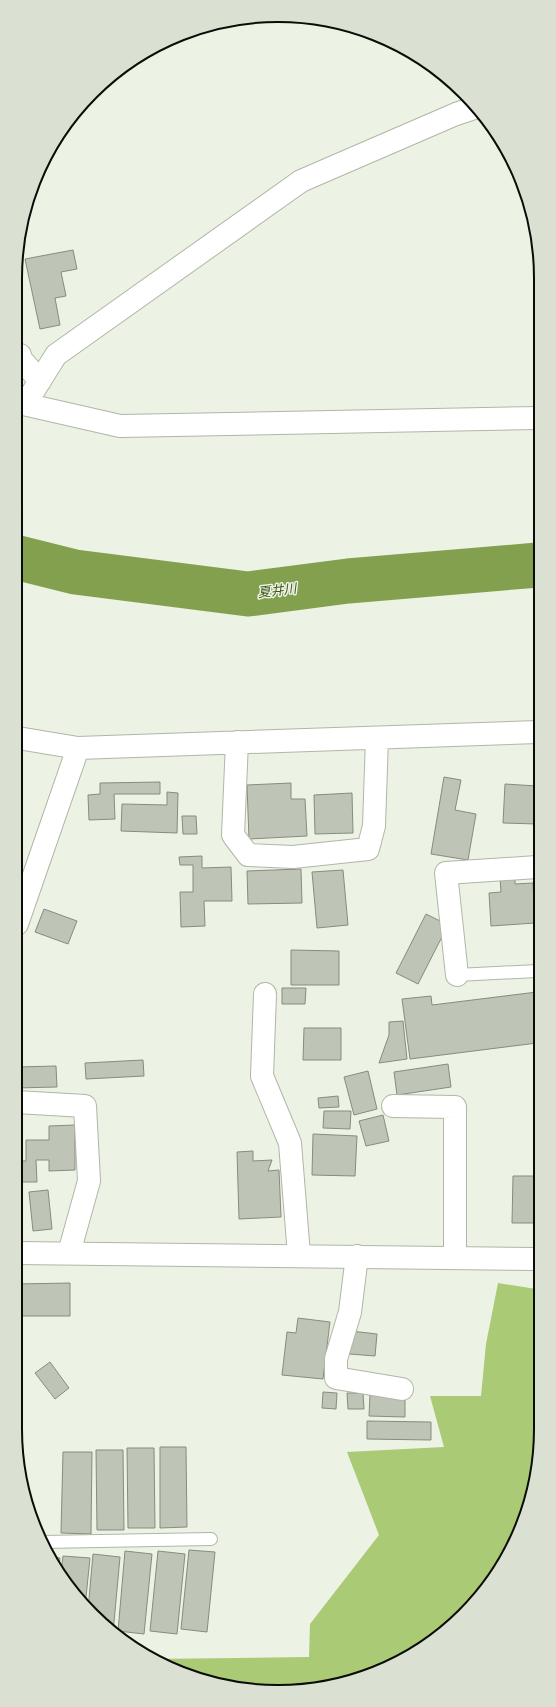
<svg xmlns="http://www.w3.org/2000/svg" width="556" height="1707" viewBox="0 0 556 1707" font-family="Ubuntu,'Noto Sans JP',sans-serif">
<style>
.forest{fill:#aaca76}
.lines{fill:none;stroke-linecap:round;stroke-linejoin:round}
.river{stroke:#82a04d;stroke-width:45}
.building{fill:#bec4b6;stroke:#868c7f}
.lane-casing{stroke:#b0b6a8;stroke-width:14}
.street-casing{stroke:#b0b6a8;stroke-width:24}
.secondary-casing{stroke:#b0b6a8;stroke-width:24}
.lane{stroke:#fff;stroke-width:12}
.street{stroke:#fff;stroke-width:22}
.secondary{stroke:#fff;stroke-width:22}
.labels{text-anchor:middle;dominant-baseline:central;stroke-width:3;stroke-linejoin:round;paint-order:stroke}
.water-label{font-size:13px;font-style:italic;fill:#41551a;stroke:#ecf2e4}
.rim{fill:none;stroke:#0b0c08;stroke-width:2}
</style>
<rect width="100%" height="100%" fill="#ecf2e4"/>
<path class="forest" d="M498,1283L536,1289V1481L521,1529L497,1575L464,1615L424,1648L346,1683L295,1691L244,1690L161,1665L152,1659L309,1657L310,1624L379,1535L347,1452L444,1447L430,1396H481L486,1344Z"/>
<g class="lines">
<path class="river" d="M19,558L75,572L248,594L348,581L538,565"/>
</g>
<path class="building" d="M73,250L77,269L61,272L66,296L55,298L60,325L40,329L25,259Z
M444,777L461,780L455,810L476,814L468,860L431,854Z
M160,782V794H114L115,819L89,820L88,795L100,794V783Z
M291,783V799H305L307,836L249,839L247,785Z
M505,784L537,786V824L503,823Z
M167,792L178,793L177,833L121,831L122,804L167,805Z
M352,793L353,833L315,834L314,795Z
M182,816H196L197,834H183Z
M202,856V868L231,867L232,901H204L205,926L181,927L180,892H193V865H180L179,857Z
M301,869L302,903L248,904L247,871Z
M343,870L348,925L317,928L312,872Z
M515,877V884L533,883L535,923L491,926L489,893L501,892L500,878Z
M44,909L77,921L68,944L35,932Z
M426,914L448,925L418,984L396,973Z
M291,950L339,951V985H291Z
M282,988H306L305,1004H282Z
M537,992V1043L410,1059L402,999L431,996L432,1005Z
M403,1021L407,1059L379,1063L389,1035V1022Z
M304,1028H341V1060H303Z
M143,1060L144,1076L86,1079L85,1063Z
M448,1064L451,1087L397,1095L394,1072Z
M56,1066L57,1087L16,1088L17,1067Z
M368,1071L377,1109L354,1115L344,1077Z
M338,1096L339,1107L319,1108L318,1098Z
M324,1111H351L350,1129L323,1128Z
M383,1115L389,1141L366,1146L359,1121Z
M75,1125V1170L49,1171V1160H36L37,1182H16V1161H26V1140H49V1126Z
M313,1134L357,1136L355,1176L312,1175Z
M16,1141H19V1152H16Z
M253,1151V1161L272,1160L268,1171L279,1170L281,1217L239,1219L237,1152Z
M513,1176H537L536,1223H512Z
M48,1190L52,1229L33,1231L29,1192Z
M70,1283V1316H15L16,1284Z
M298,1318L330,1322L323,1379L282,1375L287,1332L296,1333Z
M351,1331L377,1334L375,1356L349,1354Z
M50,1362L69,1388L55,1399L35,1373Z
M323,1392L337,1393L336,1409L322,1408Z
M347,1393H363L364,1409H348Z
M370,1394L405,1395V1417L369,1416Z
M367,1421L431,1422V1440L367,1439Z
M160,1447H186L187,1527L160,1528Z
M127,1448H154L155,1528H128Z
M96,1450H123L124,1530H97Z
M63,1452H92L91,1534L61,1533Z
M189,1550L215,1552L207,1632L181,1629Z
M125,1551L152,1554L144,1634L118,1631Z
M158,1551L185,1554L177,1634L150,1631Z
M93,1554L120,1557L113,1633L88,1610Z
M63,1556L90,1558L85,1607L80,1603L61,1572Z
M52,1557L60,1558L59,1568Z"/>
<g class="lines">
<defs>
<path id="lane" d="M457,975L537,971
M43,1542L211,1539"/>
<path id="street" d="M20,355V358L40,381
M19,403L120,426L538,418
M26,403L56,355L301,181L456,114L477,107
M18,738L78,748L538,732
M237,742L233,835L248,855L293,857L368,849L374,826L377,738
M17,924L78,748
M457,975L446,873L537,867
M265,994L262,1076L290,1143L299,1255
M16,1102L85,1106L89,1181L69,1253
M393,1106L455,1107V1258
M357,1256L350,1312L336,1359V1378L402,1389"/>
<path id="secondary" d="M16,1253L536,1259"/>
</defs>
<use href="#lane" class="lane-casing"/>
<use href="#street" class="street-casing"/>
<use href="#secondary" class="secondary-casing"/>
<use href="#lane" class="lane"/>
<use href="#street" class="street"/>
<use href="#secondary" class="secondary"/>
</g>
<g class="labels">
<g class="water-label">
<text transform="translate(277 590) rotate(-7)">夏井川</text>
</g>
</g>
<path d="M0 0H556V1707H0ZM278 22H278A256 256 0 0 1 534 278V1429A256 256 0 0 1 278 1685H278A256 256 0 0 1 22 1429V278A256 256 0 0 1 278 22Z" fill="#dae0d2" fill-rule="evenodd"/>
<path class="rim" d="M278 22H278A256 256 0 0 1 534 278V1429A256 256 0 0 1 278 1685H278A256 256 0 0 1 22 1429V278A256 256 0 0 1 278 22Z"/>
</svg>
